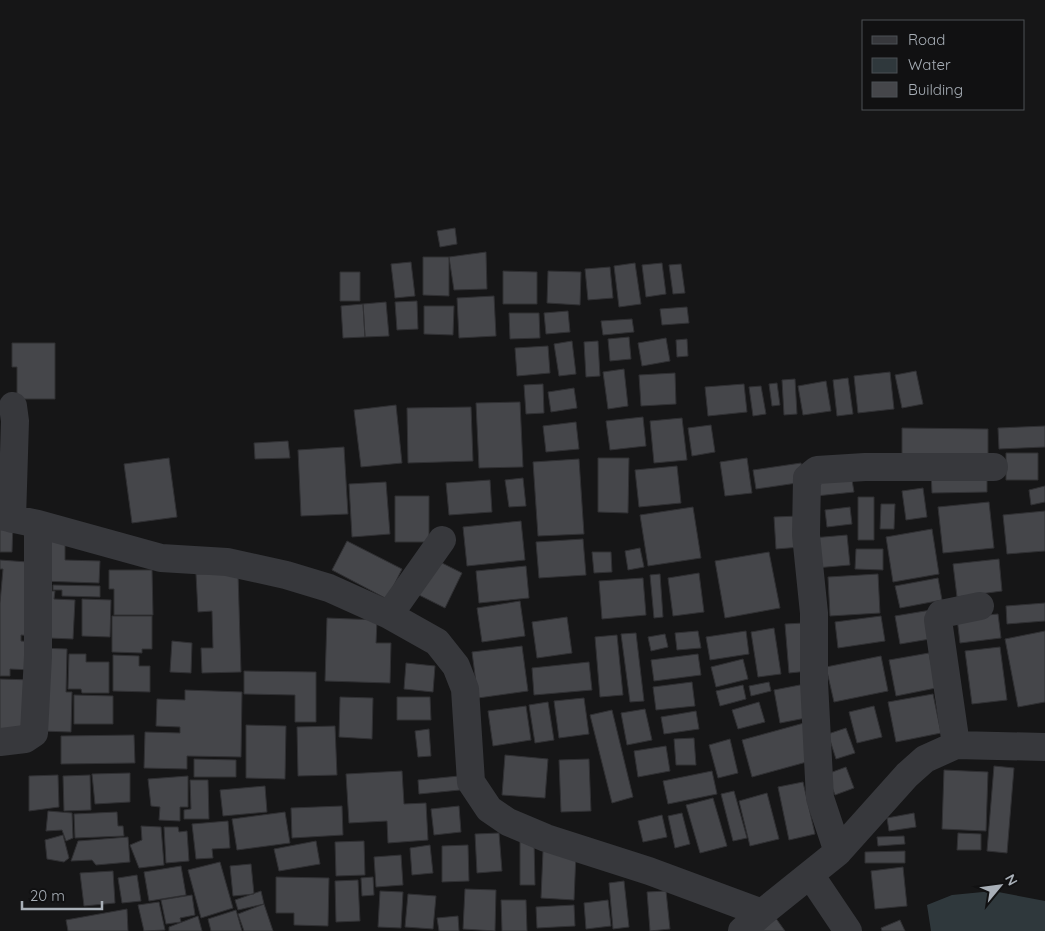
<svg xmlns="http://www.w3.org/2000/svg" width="1045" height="931" viewBox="0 0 1045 931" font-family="Quicksand,sans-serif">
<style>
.water{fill:#2f383c}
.building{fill:#45464a;stroke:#303033}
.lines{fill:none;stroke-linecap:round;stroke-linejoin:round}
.minor{stroke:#37383c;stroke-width:28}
</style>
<rect width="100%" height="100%" fill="#161617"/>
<path class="water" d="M993,891L1045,901V931H931L927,905L952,895Z"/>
<path class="building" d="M455,228L457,244L440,247L437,231Z
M486,252L487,289L454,290L449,257Z
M423,257H449V296L423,295Z
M411,262L415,296L395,298L391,264Z
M635,263L641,304L619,307L614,266Z
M662,263L666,294L646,297L642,265Z
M681,264L685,293L673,294L669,265Z
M610,267L613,298L588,300L585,269Z
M503,271L537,272V304H503Z
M548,271L581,272L580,305L547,303Z
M340,272H360V301H340Z
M494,296L496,336L459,338L457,298Z
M417,301L418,329L397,330L395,302Z
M386,302L389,336L365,337L363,304Z
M363,304L365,337L343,338L341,306Z
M424,306H454L453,335L424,334Z
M687,307L689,323L662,325L660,309Z
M568,311L570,332L546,334L544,313Z
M509,313H539L540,338L510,339Z
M632,319L634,332L603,335L601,321Z
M629,337L631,359L610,361L608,339Z
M666,338L670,361L642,366L638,343Z
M687,339L688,356L677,357L676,340Z
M572,341L576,374L559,376L554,344Z
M598,341L600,376L586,377L584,342Z
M12,343H55V399H17V367H12Z
M548,346L550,373L517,376L515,348Z
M624,369L628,406L608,409L603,372Z
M916,371L923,404L902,408L895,375Z
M890,372L894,409L858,413L854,376Z
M675,373L676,404L641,406L639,375Z
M848,378L853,414L837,416L833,380Z
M795,379L797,414L784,415L782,380Z
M826,381L831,411L803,415L798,386Z
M777,383L780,405L772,406L769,384Z
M543,384L544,413L526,414L524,385Z
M744,384L747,412L708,416L705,387Z
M761,386L766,414L753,416L749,387Z
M574,388L577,408L551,412L548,392Z
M520,402L523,467L479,468L476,403Z
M396,405L402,463L361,467L354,410Z
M471,407L473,461L408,463L407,408Z
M643,417L646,446L610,450L606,421Z
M682,418L687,460L654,463L650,421Z
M576,422L579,449L546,452L543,426Z
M711,425L715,452L692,456L688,428Z
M1045,426V447L999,449L998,428Z
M902,428L988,429V463H902Z
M288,441L290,458L255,459L254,443Z
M344,447L348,514L301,516L298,450Z
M1006,453H1038V480H1006Z
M169,458L177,517L132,523L124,464Z
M598,458H629L628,513L598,512Z
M747,458L752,493L725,496L720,462Z
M579,459L584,534L538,536L533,462Z
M801,463L804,482L756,489L753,470Z
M677,466L681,503L639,507L635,470Z
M987,470V492L932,493L931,471Z
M851,474L854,492L816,496L814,479Z
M523,478L526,506L509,507L505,480Z
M490,480L492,512L449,515L446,483Z
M386,482L390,534L352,537L349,484Z
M1045,486V502L1031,505L1029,490Z
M923,488L927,517L906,520L902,491Z
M395,496H429V542H395Z
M858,497H874V540H858Z
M989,502L994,548L943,553L938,507Z
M881,504H895L894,529H880Z
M693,507L701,558L648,566L640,515Z
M850,507L852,524L827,527L825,510Z
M1045,511V551L1007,554L1003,515Z
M799,516L801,547L776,549L774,517Z
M521,521L525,560L467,566L463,527Z
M0,522L13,523L12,552H0Z
M932,529L939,574L893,582L886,537Z
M847,535L850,565L815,568L812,538Z
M583,539L586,575L539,578L536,542Z
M42,541L65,542V560L100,561L99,583L40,581Z
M347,541L402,569L387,599L332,570Z
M640,548L644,567L628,570L625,551Z
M856,549H883V570L855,569Z
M592,552H611L612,572L594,573Z
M769,552L780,608L725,618L715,561Z
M999,559L1002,591L957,597L953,564Z
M0,560L28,562L35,636L21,635V641L35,642L33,670L10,669V676H0V603L3,569H0Z
M436,560L462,573L445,608L419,595Z
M526,566L529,598L479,603L476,571Z
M109,570H152L153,615H114V589H109Z
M238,573L241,672L202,673L201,648H213L212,611L198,612L196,574Z
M699,573L704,612L673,616L668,578Z
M660,574L663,617L654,618L650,575Z
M878,574L880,613L830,616L828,577Z
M643,578L646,615L602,619L599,581Z
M938,578L942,600L900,608L895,586Z
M53,585L100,586V597L62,596V590H53Z
M42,591H55L54,599L75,600L73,639L49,638Z
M82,599L111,600L110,637L82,636Z
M520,601L525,636L482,642L477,608Z
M1045,603V621L1007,624L1006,606Z
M931,610L936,638L900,644L895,616Z
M998,614L1001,638L960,643L957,618Z
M112,616H152V649H142V653L112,652Z
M881,616L885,641L838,648L835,622Z
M567,617L572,653L537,658L532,622Z
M327,618L377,620L376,643H391L390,683L325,681Z
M804,623L809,671L789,673L785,624Z
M774,628L781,674L758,677L751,632Z
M698,631L701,648L677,650L675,633Z
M746,631L749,654L710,660L706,637Z
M1045,631V702L1018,707L1005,639Z
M636,633L644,701L630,702L621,634Z
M665,634L668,647L651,651L648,637Z
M617,635L623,695L600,697L595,637Z
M172,641L192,643L191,673L170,672Z
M522,646L528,691L478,698L472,652Z
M1000,647L1007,700L972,704L965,651Z
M40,648L67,649L66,692H72L71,732L40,731Z
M929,653L936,688L896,696L889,660Z
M69,654H86V662H109V693H82L81,689H68Z
M698,654L701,675L654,681L651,660Z
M113,655L139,656V666H150V692L113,691Z
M881,656L888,691L834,702L826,667Z
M743,659L748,679L716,687L711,667Z
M589,662L592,690L534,695L532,668Z
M406,663L435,666L433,692L404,689Z
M244,671L316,672V722H295V695L244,694Z
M0,679L33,680L28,734H0Z
M692,682L695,706L656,710L653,687Z
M769,682L771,691L751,696L749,686Z
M805,684L811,717L780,723L774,690Z
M743,685L746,699L720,706L716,691Z
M185,690L242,692L241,757L187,756V769L144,768L145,732L180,733V727L156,726L157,699L185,700Z
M933,694L941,733L896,742L888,702Z
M74,695L113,696V724H74Z
M340,697L373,698L372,739L339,737Z
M397,697H430L431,720H397Z
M584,698L589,734L559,738L554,701Z
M548,702L554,740L535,743L529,705Z
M759,702L765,722L738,729L732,710Z
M526,706L531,740L493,746L488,711Z
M874,706L882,737L857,743L849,712Z
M645,709L652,740L627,745L621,713Z
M612,710L633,797L612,803L590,715Z
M696,711L699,729L664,734L661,717Z
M804,723L814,760L752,777L742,740Z
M246,725L286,726L285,779L246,778Z
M335,726L337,775L298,776L297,727Z
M846,728L855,753L836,759L828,734Z
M429,729L431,756L418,757L415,731Z
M134,735L135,763L61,764V736Z
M694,738L696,765H676L674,739Z
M730,739L738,773L718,778L709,745Z
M666,746L670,771L638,777L634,751Z
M505,755L548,759L545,798L502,795Z
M194,759L236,760V777H194Z
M589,759L591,811L561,812L559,760Z
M994,766L1014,768L1007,853L987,851Z
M846,767L854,788L835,795L827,774Z
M944,770L988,772L986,831L942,829Z
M402,771L404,804L426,803L428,840L388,843L387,821L349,823L346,774Z
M712,771L717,794L668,804L663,781Z
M130,773V802L95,804L92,774Z
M58,775L59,807L29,811V776Z
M90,775L91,810L64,811L63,776Z
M188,776V807H180V821L159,820L160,807L151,806L148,779Z
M459,776L460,790L419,794L418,780Z
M190,780H208L209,819H184V810L191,809Z
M803,782L815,834L789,840L778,787Z
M265,786L267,812L223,816L220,790Z
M734,791L747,838L733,841L721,794Z
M767,793L779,839L750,846L739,801Z
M713,798L727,846L700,853L686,805Z
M342,806L343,835L292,838L291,808Z
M459,806L461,832L434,835L431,809Z
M48,811L72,813L73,838L66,841L62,830L46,831Z
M117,812L118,826H123L124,836L75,838L74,814Z
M285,812L290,843L237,850L232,819Z
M682,813L690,844L675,848L668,816Z
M914,813L916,827L889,831L887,818Z
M662,815L667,837L643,842L638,821Z
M228,821L230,848L212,849L213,858L196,859L192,824Z
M141,826L161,827L164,865L139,868L130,845L142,840Z
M164,827H178L179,832L187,831L189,861L166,863Z
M499,833L502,871L477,873L475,834Z
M958,833L981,834V850H957Z
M63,835L69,858L64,862L47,859L45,840Z
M904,836L905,844L878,846L877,837Z
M128,837L130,862L96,865L92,860L71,861L78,841Z
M316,841L320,864L279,871L274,849Z
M364,841L365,875L336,876L335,842Z
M520,841H534L535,885H520Z
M430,845L433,873L412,875L410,848Z
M468,845L469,881L442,882V846Z
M543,851L576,853L574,900L541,898Z
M905,851V863H865V852Z
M401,855L403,885L376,887L374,857Z
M220,862L233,908L201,918L188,870Z
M251,864L254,894L233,896L230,866Z
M181,866L186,895L149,901L144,872Z
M903,867L907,906L875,909L871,871Z
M113,871L115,903L84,906L80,873Z
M137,875L141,901L122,903L118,878Z
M276,877L329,878L328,926L294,925V913H276Z
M373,877L374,895L362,896L361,878Z
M358,880L360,921L336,922L335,881Z
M624,881L629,927L613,929L609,883Z
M465,889L496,890L495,931L463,929Z
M261,891L264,904L238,910L235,900Z
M380,891L403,892L401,928L378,927Z
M666,891L670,929L650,931L647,892Z
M408,894L436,896L433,929L405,927Z
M192,895L195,915L180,918L181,922L166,924L161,900Z
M501,900H526L527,931H502Z
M608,900L611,926L586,929L584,903Z
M159,902L165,930L144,931L138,905Z
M264,904L273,931H244L238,914Z
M574,905L575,926L537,928L536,907Z
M127,909L128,931H68L66,920Z
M236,910L242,931H211L208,919Z
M198,916L202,931H169V927Z
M458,916L459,931H439L437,918Z
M775,917L785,931H754Z
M900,920L905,931H882L881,928Z"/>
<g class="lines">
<path class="minor" d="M0,516L38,524L161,558L227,562L286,575L329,588L389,615L437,642L456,666L465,689L471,782L489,809L508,822L546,838L649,871L762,913
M12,519L15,421L13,406
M389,615L442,540
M0,742L25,739L34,733L38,656V524
M956,745L938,620L941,614L980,606
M838,852L820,798L814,682V613L806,535L807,478L817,470L865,467H994
M811,876L848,931
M742,931L762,913L838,852L907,775L925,759L956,745L1045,747"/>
</g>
<rect x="862" y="20" width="162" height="90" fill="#111112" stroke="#4d5054"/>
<rect x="872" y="36" width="25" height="8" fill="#37383c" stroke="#4d5054"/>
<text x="908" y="45" font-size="15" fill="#a8afb7">Road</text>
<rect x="872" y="58" width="25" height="15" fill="#2f383c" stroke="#4d5054"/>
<text x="908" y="70" font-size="15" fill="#a8afb7">Water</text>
<rect x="872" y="82" width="25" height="15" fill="#45464a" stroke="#4d5054"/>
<text x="908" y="95" font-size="15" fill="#a8afb7">Building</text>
<g transform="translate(1000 886) rotate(61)" stroke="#111112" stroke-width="4" paint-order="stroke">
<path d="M0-4L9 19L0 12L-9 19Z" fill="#a8afb7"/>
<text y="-8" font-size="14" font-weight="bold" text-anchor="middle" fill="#a8afb7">N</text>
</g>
<path d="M22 901v8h80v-8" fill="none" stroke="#a8afb7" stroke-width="2.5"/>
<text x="30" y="901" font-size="15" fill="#a8afb7" stroke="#111112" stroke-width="4" paint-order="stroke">20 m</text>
</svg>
